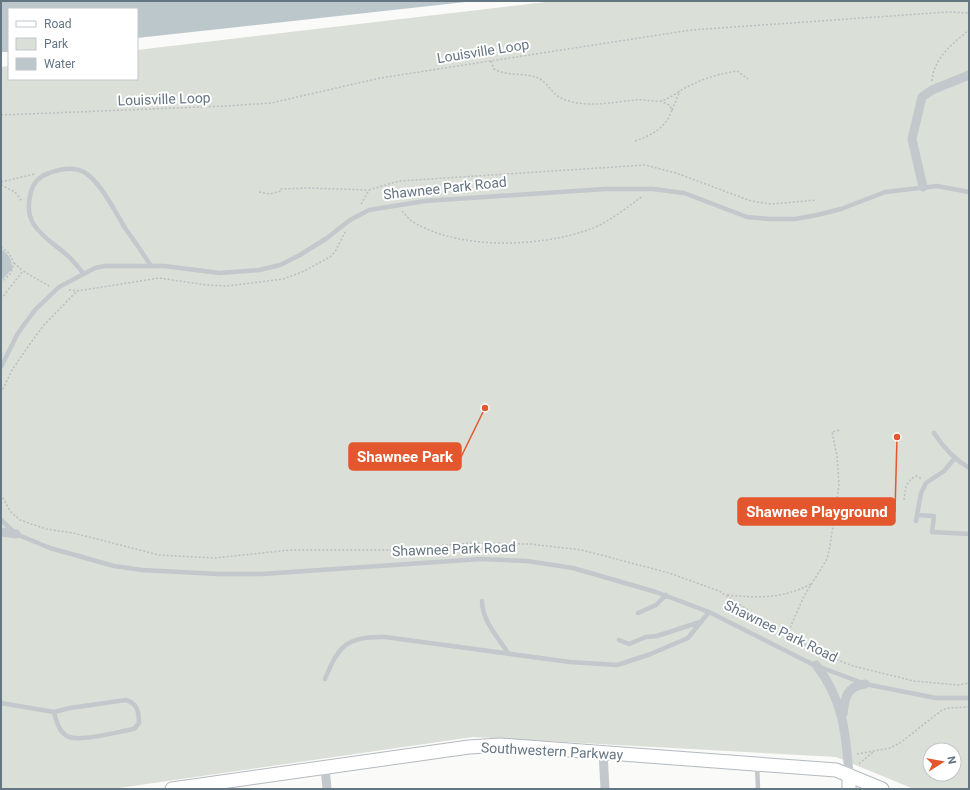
<svg xmlns="http://www.w3.org/2000/svg" width="970" height="790" viewBox="0 0 970 790" font-family="Roboto,sans-serif">
<style>
.green{fill:#dadfd7;fill-rule:evenodd}
.water{fill:#bbc7cb}
.lines{fill:none;stroke-linecap:round;stroke-linejoin:round}
.secondary-casing{stroke:#b3babf;stroke-width:15}
.path{stroke:#bbbfc2;stroke-width:1.5;stroke-dasharray:2 2;stroke-linecap:butt}
.lane{stroke:#c3c8cc;stroke-width:4.5}
.street{stroke:#c3c8cc;stroke-width:9}
.secondary{stroke:#fff;stroke-width:13}
.labels{text-anchor:middle;dominant-baseline:central;stroke-width:4;stroke-linejoin:round;paint-order:stroke}
.street-label{font-size:14px;fill:#657683;stroke:#fff}
.leader{fill:none;stroke:#e4572e;stroke-width:1.5}
.callout-dot{fill:#e4572e;stroke:#fff;stroke-width:1.5}
.callout{fill:#e4572e;stroke:#e4572e;stroke-width:1.5}
.callout-label{font-size:15px;text-anchor:middle;font-weight:bold;fill:#fff}
</style>
<rect width="100%" height="100%" fill="#fafaf8"/>
<path class="green" d="M554,1H969V789H914L836,757L473,737L112,789H1V67L9,66V79H137V50ZM930,750H954V774H930Z"/>
<path class="water" d="M1,1H475L137,38V9H9V52H1Z
M1,249C9,255 12,259 12,269L1,281Z"/>
<g class="lines">
<defs>
<path id="secondary" d="M849,775V789
M172,789L469,747L500,745L836,770L882,789"/>
</defs>
<use href="#secondary" class="secondary-casing"/>
<path class="path" d="M491,61L494,69C507,76 522,73 536,77C547,81 551,93 561,98C584,109 613,102 636,100C644,99 653,102 661,101C670,99 677,92 685,88C702,79 718,74 737,71L748,79
M932,81C933,59 953,43 969,30
M672,110L680,91
M1,115L226,106L271,103L380,78L691,30L948,12L969,13
M635,141C652,135 666,128 672,110L669,105L661,101
M1,182L34,174
M1,185L15,192L22,201
M259,192L270,194L281,191V189L309,188L369,190
M361,204L369,190L399,181L645,165L676,173L751,201L771,204L817,200
M402,211C406,215 410,221 415,223C461,250 539,247 588,230C608,223 626,208 643,196
M1,247L9,253L14,263L11,273L1,283
M14,263L23,271
M69,290L77,291
M1,299L23,271L49,286
M1,393L12,370L25,351L43,326L77,291L159,278L207,285L227,286L283,279L302,272L330,257L335,252L345,232
M1,494L10,511L20,520L46,529L73,533L159,555L215,558L290,550H388L470,543L529,544L582,550L669,573L719,591L788,636L825,655L853,666L914,681L958,685L969,683
M904,500L906,486L911,479L916,476L922,479
M727,595C759,598 782,599 811,584
M787,635L804,596L827,559L830,546L839,485L837,456L832,432L840,430
M857,754L890,748L900,743L942,710L948,708L969,707
M859,764L873,752"/>
<path class="lane" d="M83,273C78,267 73,260 67,255C46,237 21,226 31,192C33,183 40,176 49,173C60,169 73,166 84,172C101,182 115,212 125,228C134,241 143,253 151,266
M1,367L18,333L35,310L59,287L95,268L105,266H164L220,273L259,270L280,265L300,255L327,238L350,220L369,210L425,201L605,189H653L684,193L747,217L769,219H795L817,215L841,209L885,192L937,186L969,192
M934,433C943,447 954,459 969,468
M917,515L934,516L932,532L969,534
M1,520L16,534L50,548L114,566L142,570L218,574H262L481,559L527,561L573,568L656,592L709,612L812,664L865,684L936,698H969
M916,521L921,493L926,483L944,471L955,458
M482,601C482,621 498,637 508,653
M638,613L656,605L666,595
M619,640L629,644L646,637L657,636L700,622
M325,679C339,645 347,636 385,637L570,662L617,665L648,655L688,638L709,612
M1,703L54,712L70,708L126,700C137,703 139,712 139,723L134,729C120,731 78,743 67,736C59,732 56,721 54,712
M757,765L758,789"/>
<path class="street" d="M923,187L912,139L922,97L932,90L969,75
M1,532L16,534
M816,665C843,699 846,733 849,775
M843,714C845,697 846,687 865,684
M603,752L605,789
M325,767L327,789"/>
<use href="#secondary" class="secondary"/>
</g>
<g class="labels">
<g class="street-label">
<text transform="translate(483 51) rotate(-9)">Louisville Loop</text>
<text transform="translate(164 99) rotate(-2)">Louisville Loop</text>
<text transform="translate(445 188) rotate(-6)">Shawnee Park Road</text>
<text transform="translate(454 549) rotate(-2)">Shawnee Park Road</text>
<text transform="translate(781 631) rotate(26)">Shawnee Park Road</text>
<text transform="translate(552 751) rotate(3)">Southwestern Parkway</text>
</g>
</g>
<path class="leader" d="M485 408L461 457M897 437L895 512"/>
<g class="callout-dot">
<circle cx="485" cy="408" r="4"/>
<circle cx="897" cy="437" r="4"/>
</g>
<g class="callout">
<rect x="349" y="443" width="112" height="27" rx="4"/>
<rect x="738" y="498" width="157" height="27" rx="4"/>
</g>
<g class="callout-label">
<text x="405" y="462">Shawnee Park</text>
<text x="817" y="517">Shawnee Playground</text>
</g>
<rect width="970" height="790" fill="none" stroke="#657683" stroke-width="4"/>
<rect x="8" y="8" width="130" height="72" fill="#ffffff" stroke="#c1c8cd"/>
<rect x="16" y="21" width="20" height="6" fill="#ffffff" stroke="#c1c8cd"/>
<text x="44" y="28" font-size="12" fill="#657683">Road</text>
<rect x="16" y="38" width="20" height="12" fill="#dadfd7" stroke="#c1c8cd"/>
<text x="44" y="48" font-size="12" fill="#657683">Park</text>
<rect x="16" y="58" width="20" height="12" fill="#bbc7cb" stroke="#c1c8cd"/>
<text x="44" y="68" font-size="12" fill="#657683">Water</text>
<g transform="translate(942 762) rotate(79)"><circle r="19" fill="#ffffff" stroke="#c1c8cd"/>
<path d="M0-3L7 15L0 10L-7 15Z" fill="#e4572e"/>
<text y="-6" font-size="11" font-weight="bold" text-anchor="middle" fill="#657683">N</text>
</g>
</svg>
